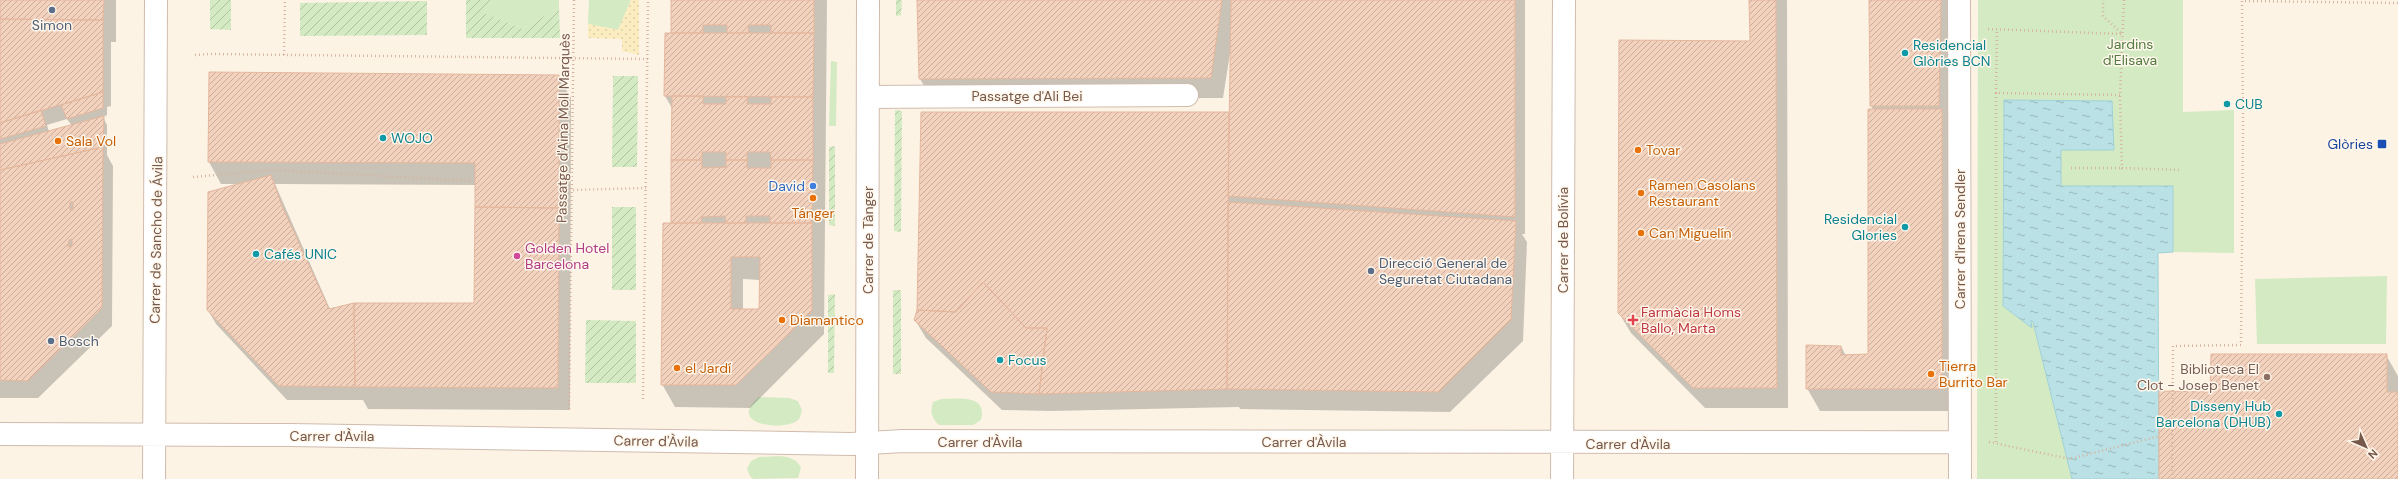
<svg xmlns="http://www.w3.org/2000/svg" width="2398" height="479" viewBox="0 0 2398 479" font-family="'DM Sans',sans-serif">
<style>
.green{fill:#d4eac3}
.sand{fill:url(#sand-dots)}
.garden{fill:url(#garden-furrows)}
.water{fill:url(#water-ripples);stroke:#a0d1d8}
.shadow{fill:#0003;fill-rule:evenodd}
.building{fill:url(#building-hatch);stroke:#e5b79d;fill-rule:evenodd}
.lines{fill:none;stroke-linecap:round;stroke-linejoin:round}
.minor-casing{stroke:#d0bcae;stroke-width:24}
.path{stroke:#d7b4a0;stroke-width:2.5;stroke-dasharray:1 3;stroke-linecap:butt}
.minor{stroke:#fff;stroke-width:22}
.service-dot{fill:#5c6f8a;stroke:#fff7ec;stroke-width:1.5}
.culture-dot{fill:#0f9aa8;stroke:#fff7ec;stroke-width:1.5}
.food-dot{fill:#e8710a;stroke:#fff7ec;stroke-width:1.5}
.transit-dot{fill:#1a4fb4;stroke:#fff7ec;stroke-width:1.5}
.shop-dot{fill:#3f7fe0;stroke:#fff7ec;stroke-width:1.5}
.hotel-dot{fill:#d1479c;stroke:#fff7ec;stroke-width:1.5}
.health-dot{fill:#e0444e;stroke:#fff7ec;stroke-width:1.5}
.education-dot{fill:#8d6e63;stroke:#fff7ec;stroke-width:1.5}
.labels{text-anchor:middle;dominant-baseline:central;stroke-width:3;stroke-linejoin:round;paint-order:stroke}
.service-label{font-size:14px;fill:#4e5e75;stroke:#fff7ec;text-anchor:start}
.park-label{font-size:14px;fill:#547c42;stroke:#fff7ec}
.culture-label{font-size:14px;fill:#0d838f;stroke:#fff7ec;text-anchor:start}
.street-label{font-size:14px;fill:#76584a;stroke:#fff7ec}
.food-label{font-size:14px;fill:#c56008;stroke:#fff7ec;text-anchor:start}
.transit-label{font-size:14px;fill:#164399;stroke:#fff7ec;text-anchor:end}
.shop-label{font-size:14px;fill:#366cbe;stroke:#fff7ec;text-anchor:end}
.hotel-label{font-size:14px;fill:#b23c85;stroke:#fff7ec;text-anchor:start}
.health-label{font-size:14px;fill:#be3a42;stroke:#fff7ec;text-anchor:start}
.education-label{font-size:14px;fill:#785e54;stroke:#fff7ec;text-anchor:end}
</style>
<defs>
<pattern id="sand-dots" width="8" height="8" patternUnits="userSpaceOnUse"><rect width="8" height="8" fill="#fcedc0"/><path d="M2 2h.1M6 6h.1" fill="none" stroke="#dbcda6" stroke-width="1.8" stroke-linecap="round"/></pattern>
<pattern id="garden-furrows" width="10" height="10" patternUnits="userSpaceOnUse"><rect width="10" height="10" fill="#d4eac3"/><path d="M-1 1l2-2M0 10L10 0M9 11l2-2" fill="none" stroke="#b1c0a0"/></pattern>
<pattern id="water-ripples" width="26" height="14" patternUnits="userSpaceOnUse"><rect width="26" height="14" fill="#b9e1e6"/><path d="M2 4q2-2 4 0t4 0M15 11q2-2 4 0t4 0" fill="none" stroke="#9bb9bc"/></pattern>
<pattern id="building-hatch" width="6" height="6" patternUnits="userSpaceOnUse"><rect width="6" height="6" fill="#f2d1bd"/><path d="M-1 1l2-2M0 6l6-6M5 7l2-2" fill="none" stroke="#c9ac9c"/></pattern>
</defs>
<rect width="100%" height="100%" fill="#fcf3e5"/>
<path class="green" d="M492,0H559V7L523,29L485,13Z
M589,0H631L618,30L588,24Z
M1978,0H2183V112L2234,110V253L2173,252L2172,186H2061V150L2004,100L2003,306L2032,328L2031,320L2033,322L2072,479H1977Z
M831,61L837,62L836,126H829Z
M2387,276L2386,344H2257L2255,279Z
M759,397L789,398L798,401L802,410C801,412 801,417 799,419C789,432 724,426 759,397Z
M941,399C958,399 988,394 981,420L973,425H939C931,417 930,412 933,402Z
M759,457C774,457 794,452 801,468L798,478L753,479L750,476L747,469L751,461Z"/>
<path class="sand" d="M631,0H639V55L622,51V39L588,38V24L618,30Z"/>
<path class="garden" d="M210,0H231V30L210,29Z
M466,0H492L485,13L523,29L559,7L560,38H466Z
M896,0H902L901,15L896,16Z
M427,1V35L300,36V3Z
M613,76H638L637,167H612Z
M895,110L902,111L901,232L894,231Z
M835,146V226L829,225V147Z
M612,207H636V290H612Z
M893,290H901V374H893Z
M835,294L834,373H828V295Z
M586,320L636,321V383H585Z"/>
<path class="water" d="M2004,100L2112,101L2114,150H2061V186H2173V252L2158,253L2159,479H2072L2033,322L2031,320L2032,328L2003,306Z"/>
<path class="shadow" d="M0,0H116V42H111V106L107,107V115L103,117L107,125V155L113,166L112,326L38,398H0ZM67,119L72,126L49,132L47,125Z
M672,0H827L824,334L750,408L675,407L662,384L672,224L673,110L665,96L666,34H672ZM743,279L760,280V310H743Z
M918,0H1525V234H1522L1527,242L1523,341L1450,412L1240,409L1239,407L1050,411L1002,410L926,338L915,320L918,310L922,113H1230L1231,47L1223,98L932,99L920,79Z
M1750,0H1787L1788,408H1705L1631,333L1619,313L1752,42Z
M1870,0H1953L1954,411H1820L1807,388L1841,346L1846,356L1869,355L1873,110L1871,105Z
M558,76L571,98L570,410L368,409L363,400H287L216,324L208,310L239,184H221L209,162ZM275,184L476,185L475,304L330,309Z
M2386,355L2398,376V479H2160L2211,393Z"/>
<path class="building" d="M0,0H104L103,20L0,19Z
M671,0H814V33H771V25H748L749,33H727V25H703V33H671Z
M917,0H1222L1211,78L919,79Z
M1231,0H1515V217L1228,196Z
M1749,0H1776L1777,388H1693L1618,313L1619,40L1750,41Z
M1869,0H1941L1939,106H1870Z
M0,19L103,20V92L0,123Z
M665,33H814L813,97L664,96Z
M209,72L559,75V208L475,207V163L208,162Z
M103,92V108L67,119L61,105Z
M672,96H703V104H726V97H748L747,104H771V97H813V160H771L770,152H747V160H726V152H702V160H671Z
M1868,109H1942V389H1806V345L1841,346V355L1868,354Z
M41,110L46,126L0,139V123Z
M921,112H1229L1227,389L1039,394L1047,328H1026L983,282L956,312L917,310Z
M104,116L103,147L0,170V144Z
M103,147L102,308L28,381L0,380V170ZM70,202H73V210H70ZM72,239V246L68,247L69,240Z
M671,160H702V168L726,167V160H747V168H771V160H813L812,223H770V216H746V223H726L725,216L702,217L701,223H671Z
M271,175L282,206L329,309L354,303L355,387L279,386L207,310L208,192Z
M1228,202L1516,221L1511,320L1439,392L1227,389Z
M475,207L559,208L558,388L355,387L354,303H474Z
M663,223H812V311L736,385H661ZM731,257H760L759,309H731Z
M983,282L1026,328H1047L1039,394L991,392L914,320L917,310L956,312Z
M2211,354H2387V392H2398V479H2159V391L2210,392Z"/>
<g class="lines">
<defs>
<path id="minor" d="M1959,0L1960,479
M868,97L1187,95
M0,434L290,435L851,444L903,441C1256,443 1608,445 1960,442
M154,479L156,0
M867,479L868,0
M1562,479L1564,0"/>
</defs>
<use href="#minor" class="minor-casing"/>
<path class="path" d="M2124,0L2120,95L2122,168L2182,170
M1988,29L2122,34L2103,16V0
M195,55L209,54L648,59
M284,55L285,0
M1996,93L1997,29
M2071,168H2122
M193,177L273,170L471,181
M559,183L572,190L646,188
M643,399L648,0
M569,409L574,0
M1989,442L2070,459L2160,436
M1996,442V93L2120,95
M2172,479L2173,346L2241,345L2243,126L2242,1L2398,3"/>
<use href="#minor" class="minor"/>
</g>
<g class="service-dot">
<circle cx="52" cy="10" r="4"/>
<circle cx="1371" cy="271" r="4"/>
<circle cx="51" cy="341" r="4"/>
</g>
<g class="culture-dot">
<circle cx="1905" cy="53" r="4"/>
<circle cx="2227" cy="104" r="4"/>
<circle cx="383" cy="138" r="4"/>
<circle cx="1905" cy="227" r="4"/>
<circle cx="256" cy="254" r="4"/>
<circle cx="1000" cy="360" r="4"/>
<circle cx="2279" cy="414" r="4"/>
</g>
<g class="food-dot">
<circle cx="58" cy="141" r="4"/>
<circle cx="1638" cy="150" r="4"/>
<circle cx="1641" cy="193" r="4"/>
<circle cx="813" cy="198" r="4"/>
<circle cx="1641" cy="233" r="4"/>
<circle cx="782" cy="320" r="4"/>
<circle cx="677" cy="368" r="4"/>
<circle cx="1931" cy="374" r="4"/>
</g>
<rect class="transit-dot" x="2377" y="139" width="10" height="10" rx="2"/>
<circle class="shop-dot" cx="813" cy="186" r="4"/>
<circle class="hotel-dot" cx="517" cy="256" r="4"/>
<path class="health-dot" d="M1631 314h4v4h4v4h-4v4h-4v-4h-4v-4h4z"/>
<circle class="education-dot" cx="2267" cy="377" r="4"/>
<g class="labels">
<g class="service-label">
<text x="52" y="25" text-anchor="middle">Simon</text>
<text x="1379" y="263">Direcció General de<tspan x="1379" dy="16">Seguretat Ciutadana</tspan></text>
<text x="59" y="341">Bosch</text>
</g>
<g class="park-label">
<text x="2130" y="44">Jardins<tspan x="2130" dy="16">d'Elisava</tspan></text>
</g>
<g class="culture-label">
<text x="1913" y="45">Residencial<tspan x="1913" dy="16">Glòries BCN</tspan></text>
<text x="2235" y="104">CUB</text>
<text x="391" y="138">WOJO</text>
<text x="1897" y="219" text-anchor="end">Residencial<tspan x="1897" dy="16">Glories</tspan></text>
<text x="264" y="254">Cafés UNIC</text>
<text x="1008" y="360">Focus</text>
<text x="2271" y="406" text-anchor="end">Disseny Hub<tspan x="2271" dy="16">Barcelona (DHUB)</tspan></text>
</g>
<g class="street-label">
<text x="1027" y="96">Passatge d'Ali Bei</text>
<text transform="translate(563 128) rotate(-89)">Passatge d'Aina Moll Marquès</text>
<text transform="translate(1960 239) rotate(-90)">Carrer d'Irena Sendler</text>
<text transform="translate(156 240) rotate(-89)">Carrer de Sancho de Ávila</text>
<text transform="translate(868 240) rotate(-90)">Carrer de Tànger</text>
<text transform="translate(1563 240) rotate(-90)">Carrer de Bolívia</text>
<text x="332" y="436">Carrer d'Àvila</text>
<text transform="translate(656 441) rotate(1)">Carrer d'Àvila</text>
<text x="980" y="442">Carrer d'Àvila</text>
<text x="1304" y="442">Carrer d'Àvila</text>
<text x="1628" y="444">Carrer d'Àvila</text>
</g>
<g class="food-label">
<text x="66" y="141">Sala Vol</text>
<text x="1646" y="150">Tovar</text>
<text x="1649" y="185">Ramen Casolans<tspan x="1649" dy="16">Restaurant</tspan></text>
<text x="813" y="213" text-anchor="middle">Tánger</text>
<text x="1649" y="233">Can Miguelín</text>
<text x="790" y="320">Diamantico</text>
<text x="1939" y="366">Tierra<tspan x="1939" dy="16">Burrito Bar</tspan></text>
<text x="685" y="368">el Jardí</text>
</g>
<g class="transit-label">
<text x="2373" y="144">Glòries</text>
</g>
<g class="shop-label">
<text x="805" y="186">David</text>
</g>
<g class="hotel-label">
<text x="525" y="248">Golden Hotel<tspan x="525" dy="16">Barcelona</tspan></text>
</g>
<g class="health-label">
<text x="1641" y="312">Farmàcia Homs<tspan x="1641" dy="16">Ballo, Marta</tspan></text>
</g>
<g class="education-label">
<text x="2259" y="369">Biblioteca El<tspan x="2259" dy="16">Clot - Josep Benet</tspan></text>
</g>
</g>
<g transform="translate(2366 447) rotate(135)" stroke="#fff7ec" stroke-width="3" paint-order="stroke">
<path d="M0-3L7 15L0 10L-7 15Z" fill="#76584a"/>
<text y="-6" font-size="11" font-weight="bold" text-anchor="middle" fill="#76584a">N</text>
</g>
</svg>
